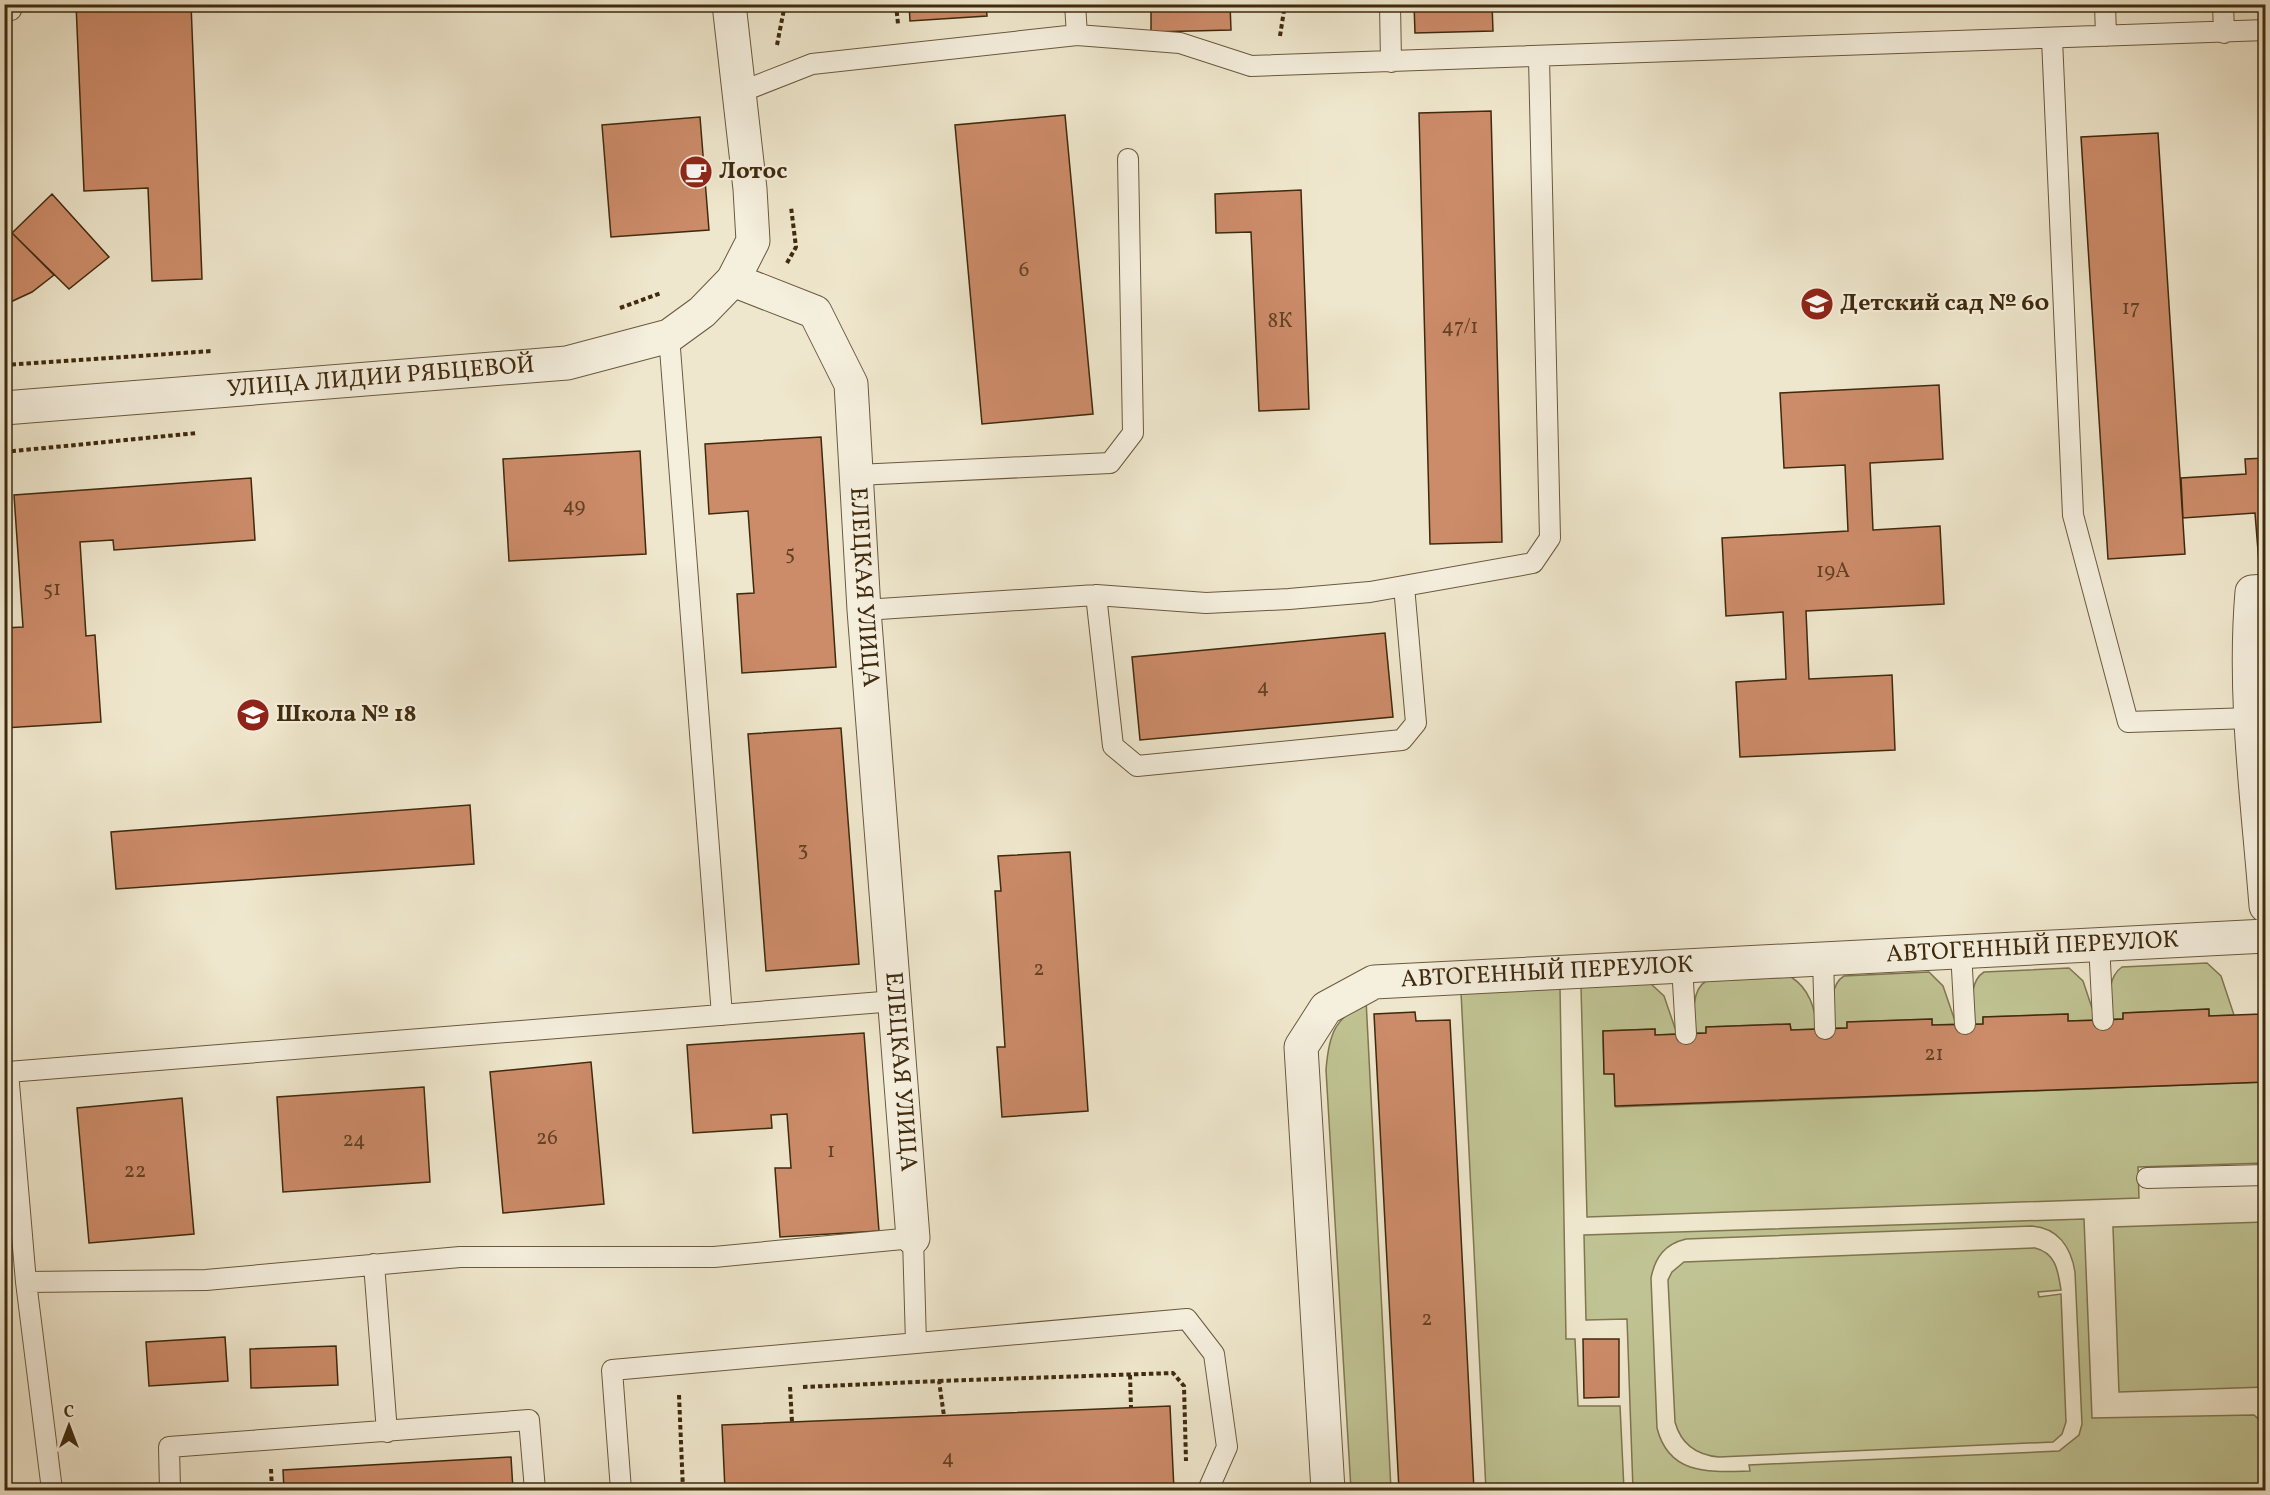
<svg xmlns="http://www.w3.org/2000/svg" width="2270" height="1495" viewBox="0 0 2270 1495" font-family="Vollkorn,serif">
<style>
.green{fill:#c0c393;stroke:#807650;stroke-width:1.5;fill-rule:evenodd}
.building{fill:#cc8b69;stroke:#3f2a0d;stroke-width:1.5}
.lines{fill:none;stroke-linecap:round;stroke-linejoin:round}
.service-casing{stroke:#6b593d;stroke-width:22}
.minor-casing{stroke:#6b593d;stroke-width:35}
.path{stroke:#3f2a0d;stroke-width:4;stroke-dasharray:4.5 3;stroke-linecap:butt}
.service{stroke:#f5efde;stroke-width:20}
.minor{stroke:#f5efde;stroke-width:33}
.labels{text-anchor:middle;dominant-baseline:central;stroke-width:4.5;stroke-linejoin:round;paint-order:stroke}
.number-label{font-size:21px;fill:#624224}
.poi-label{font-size:24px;font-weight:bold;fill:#3f2a0d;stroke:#f5efde;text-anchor:start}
.street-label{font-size:24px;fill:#3f2a0d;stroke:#f5efde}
</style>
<rect width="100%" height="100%" fill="#efe7cd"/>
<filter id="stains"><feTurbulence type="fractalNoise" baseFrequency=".00333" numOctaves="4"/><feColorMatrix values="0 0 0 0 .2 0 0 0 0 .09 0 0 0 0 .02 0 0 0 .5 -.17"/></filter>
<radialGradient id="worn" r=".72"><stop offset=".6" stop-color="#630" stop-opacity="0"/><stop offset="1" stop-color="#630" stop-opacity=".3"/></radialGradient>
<path class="green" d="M2207,963L2221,976L2234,1015L2209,1016L2208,1009L2123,1013V1019H2110C2110,1002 2106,978 2122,967Z
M2069,968L2083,981L2096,1020L2068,1021V1014L1983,1017V1024H1973C1973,1007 1968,982 1984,972Z
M1929,972L1943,986L1956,1024L1932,1025V1019L1847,1022V1028H1833C1833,1011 1828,986 1844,976Z
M1791,977C1810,989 1814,1008 1818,1029L1791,1030L1790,1024L1706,1027V1033H1696C1694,1017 1690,991 1706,981Z
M1650,983L1664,996L1677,1034L1655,1035V1029L1603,1031L1604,1073L1614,1074L1616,1107L2265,1082V1163L2138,1167L2139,1198L1587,1217L1581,986Z
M1560,988L1566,1339H1575L1578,1406H1620L1624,1490H1486L1461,992Z
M1366,999L1391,1490H1351L1326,1070C1329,1031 1335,1021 1366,999Z
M2084,1219L2092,1418L2254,1415L2265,1425V1490H1633L1627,1319L1586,1320L1584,1235ZM2032,1226C2058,1228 2071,1247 2075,1272L2082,1424L2079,1435L2059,1451L1749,1465L1750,1471C1710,1472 1669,1476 1657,1428L1651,1278C1655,1257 1665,1244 1686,1239Z
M2265,1222V1387L2119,1392L2113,1227Z
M2035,1248C2056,1253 2058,1271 2061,1290L2038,1292L2039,1297L2061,1294L2066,1422L2062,1434L2053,1442L1719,1457C1696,1455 1681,1444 1675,1422L1668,1280L1672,1272L1684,1262Z"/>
<path class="building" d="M76,4H191L202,279L152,281L148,188L84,191Z
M909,4H986L987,16L910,21Z
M1151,4H1230L1231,30L1151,32Z
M1414,4H1492L1493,31L1415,33Z
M2121,4H2199V10L2121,11Z
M1491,111L1502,542L1430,544L1419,113Z
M1065,115L1093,414L982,424L955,125Z
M700,117L709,230L611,237L602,125Z
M2158,133L2185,554L2108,559L2081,137Z
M1301,190L1309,409L1259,411L1251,232L1216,233L1215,194Z
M52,194L109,257L69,289L12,233Z
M12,233L54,275L32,292L4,305V239Z
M1939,385L1943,459L1870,463L1873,530L1940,526L1944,604L1806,611L1809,679L1892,675L1895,750L1740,757L1736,682L1786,679L1783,612L1726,616L1722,538L1848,531L1845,465L1784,468L1780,393Z
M821,437L836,667L742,673L737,594L754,593L748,511L709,514L705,444Z
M640,451L646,554L509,561L503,459Z
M2266,458V576H2260L2255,513L2183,518L2181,478L2246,474L2245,459Z
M251,478L255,540L114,550L113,540L80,542L86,636L95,635L101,722L4,728V628L23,627L14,495Z
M1385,633L1393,717L1140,740L1132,657Z
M841,728L859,964L766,971L748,734Z
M470,805L474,864L116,889L111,832Z
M1070,852L1088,1111L1002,1117L997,1047H1005L995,891H1001L998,856Z
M2209,1009V1016L2262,1014V1009H2266V1082L1615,1106L1614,1074H1604L1603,1031L1655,1029V1035L1706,1033V1027L1790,1024L1791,1030L1847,1028V1022L1932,1019V1025L1983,1024V1017L2068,1014V1021L2103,1020L2123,1019V1013Z
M1415,1012L1416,1021L1450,1020L1474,1490H1399L1374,1014Z
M864,1033L879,1231L780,1237L775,1168H791L787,1114L771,1115L772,1128L693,1133L687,1045Z
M591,1062L604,1204L503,1213L490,1072Z
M424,1087L430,1182L283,1192L277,1097Z
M182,1098L194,1234L89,1243L77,1108Z
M225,1337L228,1381L149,1386L146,1342Z
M1583,1339H1619V1397L1584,1398Z
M336,1346L338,1385L251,1388L250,1349Z
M1170,1406L1174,1490H725L722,1425Z
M511,1457L513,1490H284L283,1470Z"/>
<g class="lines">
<defs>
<path id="service" d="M1075,4L1077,35
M1390,4L1391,62
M2105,4L2106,36
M2223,4L2224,33
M4,11L11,10L10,4
M2052,39L2073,515L2128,722L2251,718
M738,93L812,64L1077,35L1180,43L1251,66L2266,30
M669,336L722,1015
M857,475L1110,463L1133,433L1128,159
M1096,595L1113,746L1137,766L1402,740L1416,723L1404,586
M864,610L1096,595L1206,603L1289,599L1370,592L1533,563L1550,538L1539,58
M2099,944L2103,1020
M1961,951L1965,1024
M1823,958L1825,1029
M1682,965L1686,1034
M4,1072H8L26,1282L52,1490
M8,1072L895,1001
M2147,1178L2266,1175
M374,1264L387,1432
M26,1282L206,1280L460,1257H714L913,1238L916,1343
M170,1490L169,1447L529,1420L535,1490
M621,1490L612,1370L1187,1319L1214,1354L1227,1447L1208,1490"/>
<g id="minor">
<path id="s1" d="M733,280L815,312L851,384L864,610L913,1238"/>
<path id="s2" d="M4,408L567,363L669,336L702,312L733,280L753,241L750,189L729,4"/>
<path d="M2266,591L2252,592C2243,696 2258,802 2266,906"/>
<path id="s3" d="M1328,1490L1301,1047L1326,1008L1374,982L2266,936"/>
</g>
</defs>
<use href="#service" class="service-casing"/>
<use href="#minor" class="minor-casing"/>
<path class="path" d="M896,4L898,24
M1280,36L1285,4
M777,45L785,4
M787,263L796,247L791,207
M620,308L661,293
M4,365L212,351
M4,452L197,433
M1130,1375L1131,1407
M939,1381L1173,1373L1184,1386L1186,1461
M790,1387L792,1422
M803,1387L939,1381L944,1416
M679,1395L683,1490
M271,1469L272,1490"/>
<use href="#service" class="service"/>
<use href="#minor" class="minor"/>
</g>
<defs>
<symbol id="cafe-disc" viewBox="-11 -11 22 22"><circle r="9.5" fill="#8f2418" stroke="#f5efde"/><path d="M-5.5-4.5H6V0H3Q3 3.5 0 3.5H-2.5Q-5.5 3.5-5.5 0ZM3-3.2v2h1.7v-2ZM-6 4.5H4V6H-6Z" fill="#fff"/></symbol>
<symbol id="school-disc" viewBox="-11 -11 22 22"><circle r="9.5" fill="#8f2418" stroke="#f5efde"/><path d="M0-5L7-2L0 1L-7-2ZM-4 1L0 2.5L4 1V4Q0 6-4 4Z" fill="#fff"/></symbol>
</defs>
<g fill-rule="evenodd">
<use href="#cafe-disc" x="677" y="153" width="38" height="38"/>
<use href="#school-disc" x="1798" y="285" width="38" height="38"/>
<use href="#school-disc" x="234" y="696" width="38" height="38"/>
</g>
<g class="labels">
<g class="number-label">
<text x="1024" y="270">6</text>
<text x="2131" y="308">17</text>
<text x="1280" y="321">8К</text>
<text x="1460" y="327">47/1</text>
<text x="574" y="506">49</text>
<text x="790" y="553">5</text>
<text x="1833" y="571">19А</text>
<text x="52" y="589">51</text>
<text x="1263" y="687">4</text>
<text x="803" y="849">3</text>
<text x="1039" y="969">2</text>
<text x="1934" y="1054">21</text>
<text x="547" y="1138">26</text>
<text x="354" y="1140">24</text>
<text x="831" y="1151">1</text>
<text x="135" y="1171">22</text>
<text x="1427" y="1319">2</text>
<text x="948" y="1458">4</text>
</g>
<g class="poi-label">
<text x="719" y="172">Лотос</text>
<text x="1840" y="304">Детский сад № 60</text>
<text x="276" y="715">Школа № 18</text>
</g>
<g class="street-label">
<text stroke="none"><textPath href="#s2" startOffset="378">УЛИЦА ЛИДИИ РЯБЦЕВОЙ</textPath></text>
<text stroke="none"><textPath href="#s1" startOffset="372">ЕЛЕЦКАЯ УЛИЦА</textPath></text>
<text stroke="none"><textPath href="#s3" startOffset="1204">АВТОГЕННЫЙ ПЕРЕУЛОК</textPath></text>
<text stroke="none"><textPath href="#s3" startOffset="718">АВТОГЕННЫЙ ПЕРЕУЛОК</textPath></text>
<text stroke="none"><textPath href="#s1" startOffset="858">ЕЛЕЦКАЯ УЛИЦА</textPath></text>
</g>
</g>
<rect width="2270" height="1495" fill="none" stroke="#efe7cd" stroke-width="24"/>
<rect x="6" y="6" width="2258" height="1483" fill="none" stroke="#3f2a0d" stroke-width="3"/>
<rect x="12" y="12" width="2246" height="1471" fill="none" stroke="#3f2a0d" stroke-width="1.5"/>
<g transform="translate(69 1426)" stroke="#f5efde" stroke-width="4.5" paint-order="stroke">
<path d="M0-4.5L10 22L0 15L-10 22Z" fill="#3f2a0d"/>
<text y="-9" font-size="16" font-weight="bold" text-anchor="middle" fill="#3f2a0d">С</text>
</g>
<rect width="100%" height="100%" filter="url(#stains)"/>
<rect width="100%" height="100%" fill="url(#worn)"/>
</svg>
